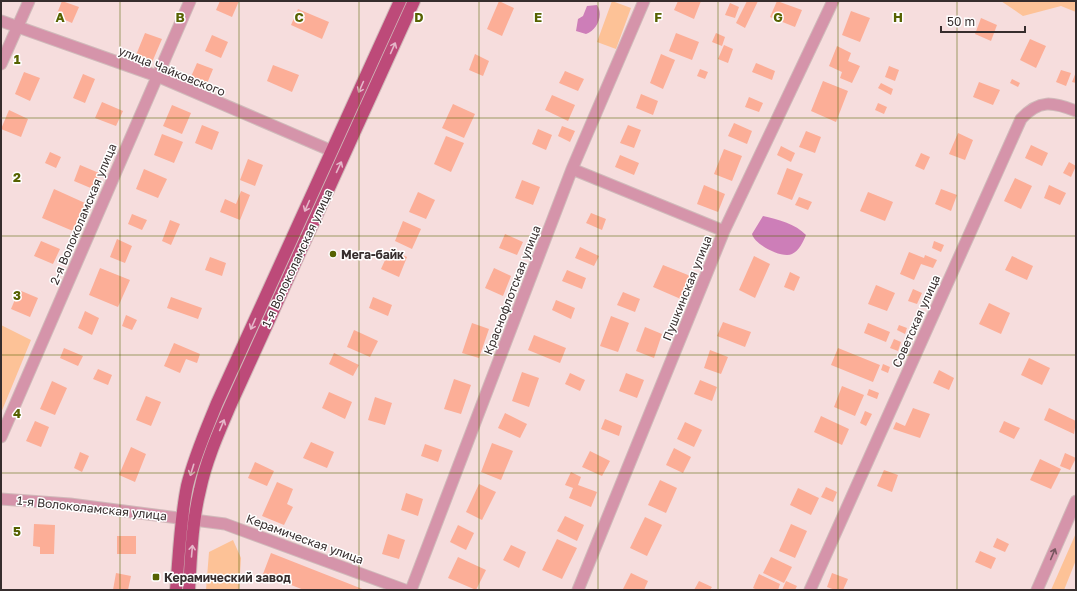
<svg xmlns="http://www.w3.org/2000/svg" width="1077" height="591" viewBox="0 0 1077 591" font-family="'Golos Text',sans-serif">
<style>
.green{fill:#fdc297}
.water{fill:#cd7eb8}
.building{fill:#fcae97}
.lines{fill:none;stroke-linecap:round;stroke-linejoin:round}
.street-casing{stroke:#d0baba;stroke-width:13}
.primary-casing{stroke:#d0baba;stroke-width:14}
.street{stroke:#d594aa;stroke-width:11}
.primary{stroke:#bd4a79;stroke-width:12}
.oneway{stroke:#e5b7c9}
.oneway2{stroke:#76565f}
.grid{fill:none;stroke:#566201;stroke-width:1;stroke-opacity:0.55}
.poi-dot{fill:#566201;stroke:#fff;stroke-width:1.5}
.labels{text-anchor:middle;dominant-baseline:central;stroke-width:3;stroke-linejoin:round;paint-order:stroke}
.street-label{font-size:12px;fill:#362d2d;stroke:#fff}
.poi-label{font-size:12px;font-weight:bold;fill:#362d2d;stroke:#fff;text-anchor:start}
.grid-label{font-size:13px;text-anchor:middle;font-weight:bold;fill:#566201;stroke:#fff;stroke-width:3;stroke-linejoin:round;paint-order:stroke}
</style>
<rect width="100%" height="100%" fill="#f6dddd"/>
<path class="green" d="M612,1L631,8L616,49L597,42Z
M1001,1H1076V12L1061,6L1023,16Z
M1,325L31,340L1,413Z
M1076,533V560L1064,590H1051Z
M233,540L241,558L239,590H206L209,552Z"/>
<path class="water" d="M597,5C604,15 597,30 586,34L576,31L578,19L583,16L587,6Z
M763,216C777,219 796,224 806,235C803,242 799,251 792,254C782,259 754,244 752,234Z"/>
<path class="building" d="M62,1L79,7L72,23L56,16Z
M220,1H239L232,17L216,10Z
M499,1L514,8L502,36L487,29Z
M678,1H701L694,19L674,10Z
M747,1H758L745,28L736,23Z
M777,1L802,10L795,27L770,17Z
M730,3L739,7L735,18L725,15Z
M298,9L329,22L322,39L291,25Z
M851,11L870,18L860,42L842,35Z
M981,18L997,25L991,41L975,34Z
M145,33L162,39L150,67L134,60Z
M676,33L699,42L692,60L669,51Z
M716,33L725,37L722,46L712,42Z
M212,35L228,42L221,58L205,51Z
M1030,39L1046,46L1036,68L1020,60Z
M724,45L733,49L728,63L718,59Z
M837,46L851,53L848,61L860,66L852,83L840,78L842,72L829,66Z
M475,54L489,61L483,76L469,70Z
M661,54L675,60L663,89L650,83Z
M197,63L213,69L206,86L190,79Z
M756,63L775,71L772,80L752,72Z
M273,65L299,75L292,92L267,81Z
M889,66L899,70L895,81L885,77Z
M700,69L708,72L705,79L697,76Z
M1061,70L1071,73L1066,86L1056,82Z
M565,71L584,79L578,91L559,83Z
M24,72L40,78L30,101L15,94Z
M1076,72V83L1072,82Z
M83,74L95,79L85,103L73,98Z
M1012,79L1020,83L1018,87L1010,83Z
M823,81L848,91L836,122L811,111Z
M979,82L1000,90L993,105L973,97Z
M881,83L893,89L891,95L878,88Z
M641,94L658,101L653,115L636,108Z
M552,95L575,105L568,121L545,110Z
M749,97L763,103L759,112L745,107Z
M102,102L123,111L116,126L95,118Z
M878,103L887,107L884,114L875,110Z
M453,104L475,114L464,138L442,128Z
M172,105L191,113L182,134L163,126Z
M9,110L28,119L21,137L1,129Z
M734,123L752,131L747,144L728,136Z
M202,125L219,132L212,150L195,143Z
M628,125L641,130L634,148L620,143Z
M562,126L575,131L570,142L558,136Z
M538,129L552,135L546,150L532,144Z
M806,131L821,137L815,153L799,147Z
M958,133L973,140L965,160L949,154Z
M162,134L183,142L174,163L154,155Z
M446,136L464,143L451,172L434,164Z
M1031,145L1048,153L1042,166L1025,158Z
M781,146L795,153L791,162L777,155Z
M724,149L742,156L732,181L714,174Z
M50,152L61,157L56,168L45,163Z
M921,153L930,157L924,170L915,166Z
M620,155L639,163L634,175L615,167Z
M248,159L263,165L255,186L240,180Z
M1069,162L1076,166L1071,177L1063,173Z
M80,165L99,173L93,189L74,181Z
M787,168L803,174L792,200L777,194Z
M144,169L167,179L158,198L136,189Z
M1015,178L1032,186L1021,209L1004,201Z
M522,180L540,187L533,205L515,198Z
M704,185L725,194L718,212L697,204Z
M1049,185L1066,193L1060,205L1044,198Z
M54,189L85,203L73,231L42,218Z
M941,189L957,195L951,211L935,204Z
M241,191L250,195L240,220L220,212L225,199L236,204Z
M418,192L435,200L426,219L409,212Z
M868,192L893,202L885,221L860,211Z
M799,197L812,202L808,210L795,205Z
M591,213L606,219L602,230L586,223Z
M132,214L147,220L142,230L128,224Z
M170,220L180,224L171,245L162,241Z
M403,221L421,229L412,249L395,241Z
M505,234L523,242L517,255L499,248Z
M117,239L132,246L125,263L110,257Z
M41,241L60,249L53,264L34,256Z
M934,241L944,245L941,252L932,248Z
M580,247L599,256L594,266L575,258Z
M390,249L407,257L399,277L381,269Z
M909,252L924,258L925,255L937,260L933,268L921,264L914,280L900,274Z
M754,256L770,264L755,298L739,290Z
M1012,256L1033,266L1027,280L1005,270Z
M210,257L226,263L222,276L205,270Z
M663,265L693,277L683,300L653,287Z
M100,268L130,280L118,307L89,295Z
M494,268L511,276L503,296L485,288Z
M567,270L586,278L582,289L562,281Z
M790,272L800,277L794,291L784,287Z
M876,285L895,293L887,311L868,304Z
M913,289L922,293L917,304L908,301Z
M19,290L38,298L30,317L11,309Z
M623,292L640,299L635,312L617,305Z
M171,297L202,308L198,319L167,308Z
M373,297L392,305L388,316L369,308Z
M556,300L575,308L571,319L552,310Z
M989,303L1010,313L1001,334L979,324Z
M85,311L99,318L92,335L78,328Z
M126,315L137,320L132,330L122,326Z
M611,316L629,323L618,352L600,346Z
M723,322L751,332L745,347L717,336Z
M472,323L489,329L479,358L462,353Z
M868,323L890,332L886,342L864,333Z
M899,325L907,328L905,334L897,330Z
M645,327L662,334L654,358L636,351Z
M354,330L378,341L370,357L347,347Z
M534,335L566,348L560,363L528,350Z
M894,339L901,342L898,351L890,348Z
M174,343L200,354L197,363L186,359L180,373L164,366Z
M64,348L83,356L78,366L60,358Z
M838,348L880,365L873,382L831,365Z
M710,350L728,357L721,374L704,368Z
M334,353L359,365L353,376L329,364Z
M1029,358L1050,368L1042,385L1021,375Z
M883,364L890,367L888,373L881,370Z
M98,369L112,375L108,385L93,379Z
M939,370L954,378L949,390L933,383Z
M522,372L539,378L529,407L512,401Z
M570,373L585,380L580,391L565,384Z
M626,373L644,380L637,398L619,391Z
M454,379L471,385L461,414L444,409Z
M700,380L717,387L712,401L694,394Z
M52,381L67,388L55,415L40,409Z
M842,386L864,395L855,416L834,407Z
M869,389L879,393L877,399L867,395Z
M329,392L352,402L345,419L322,408Z
M146,396L161,402L151,426L136,420Z
M375,397L392,403L385,425L368,420Z
M913,408L930,414L920,438L893,429L896,422L905,426Z
M1049,408L1076,421L1074,434L1044,420Z
M865,411L872,414L866,426L860,423Z
M505,413L527,424L520,438L498,428Z
M821,416L849,429L842,445L814,432Z
M605,419L622,426L619,436L601,429Z
M35,421L49,427L41,447L26,441Z
M1004,421L1020,428L1014,439L999,432Z
M685,422L702,430L694,447L677,439Z
M311,442L334,452L327,468L303,458Z
M492,443L513,451L501,480L481,472Z
M425,444L442,450L438,462L421,456Z
M131,447L146,454L135,482L119,475Z
M674,448L691,457L683,473L666,465Z
M590,451L610,461L602,476L582,467Z
M80,452L89,456L82,472L74,468Z
M1065,453L1076,458L1070,470L1060,466Z
M1040,459L1061,469L1051,489L1030,480Z
M255,462L274,471L267,486L248,478Z
M884,470L898,475L892,492L877,486Z
M571,472L581,477L578,485L597,492L591,507L569,498L573,488L565,485Z
M660,480L677,488L666,513L648,505Z
M277,482L293,489L287,504L293,507L284,525L262,516Z
M479,484L496,492L482,520L466,512Z
M826,487L837,492L833,502L821,497Z
M798,488L819,498L811,515L790,505Z
M406,493L423,499L418,516L401,510Z
M565,516L584,525L577,541L557,531Z
M645,517L662,525L647,556L630,548Z
M34,524L55,525L54,554H40V547L33,546Z
M791,524L807,531L795,558L779,551Z
M458,525L474,533L466,550L450,542Z
M388,534L405,540L399,559L382,554Z
M117,536H136V554H117Z
M997,538L1009,544L1005,552L993,547Z
M557,539L577,548L562,579L542,570Z
M511,545L526,552L519,568L503,560Z
M980,551L996,558L991,569L975,562Z
M271,553L365,590H304L263,574Z
M458,557L486,570L476,590L448,578Z
M771,557L792,567L784,583L763,573Z
M116,573L131,576L128,590H113Z
M631,573L648,581L644,590L623,589Z
M832,573L848,579L843,590H835L827,587Z
M759,574L780,584L778,590H757L753,588Z
M699,581L712,587L710,590H694Z
M786,581L797,586L795,590H782Z"/>
<g class="lines">
<defs>
<path id="street" d="M1,21L157,76L332,151
M1,64L29,1
M572,169L724,231
M1,437L190,1
M1,499L70,504L225,524L405,590
M411,590L572,169L644,1
M578,590L724,231L833,1
M810,590L1021,119C1039,99 1053,102 1076,111
M1037,590L1076,501"/>
<path id="primary" d="M176,590C179,556 180,520 187,486C194,457 206,430 217,403L400,1
M189,590C191,557 192,522 200,490C206,461 218,434 230,406L414,1"/>
</defs>
<use href="#street" class="street-casing"/>
<use href="#primary" class="primary-casing"/>
<use href="#street" class="street"/>
<use href="#primary" class="primary"/>
</g>
<defs><path id="oneway-shaft" d="M-6 0H5M1.5-3L5.5 0L1.5 3" fill="none" stroke-width="1.6" stroke-linecap="round" stroke-linejoin="round"/></defs>
<g class="oneway">
<use href="#oneway-shaft" transform="translate(393 48) rotate(-66)"/>
<use href="#oneway-shaft" transform="translate(361 87) rotate(114)"/>
<use href="#oneway-shaft" transform="translate(339 167) rotate(-65)"/>
<use href="#oneway-shaft" transform="translate(307 206) rotate(114)"/>
<use href="#oneway-shaft" transform="translate(253 324) rotate(114)"/>
<use href="#oneway-shaft" transform="translate(222 425) rotate(-67)"/>
<use href="#oneway-shaft" transform="translate(192 470) rotate(107)"/>
<use href="#oneway-shaft" transform="translate(192 551) rotate(-85)"/>
</g>
<use class="oneway2" href="#oneway-shaft" transform="translate(1053 554) rotate(-67)"/>
<path class="grid" d="M120,1V590M239,1V590M359,1V590M479,1V590M598,1V590M718,1V590M838,1V590M957,1V590M1,118H1076M1,236H1076M1,355H1076M1,473H1076"/>
<g class="poi-dot">
<circle cx="333" cy="254" r="4"/>
<rect x="152" y="573" width="8" height="8" rx="2"/>
</g>
<g class="labels">
<g class="street-label">
<text transform="translate(172 71) rotate(22)">улица Чайковского</text>
<text transform="translate(83 214) rotate(-67)">2-я Волоколамская улица</text>
<text transform="translate(297 258) rotate(-65)">1-я Волоколамская улица</text>
<text transform="translate(687 288) rotate(-68)">Пушкинская улица</text>
<text transform="translate(512 290) rotate(-69)">Краснофлотская улица</text>
<text transform="translate(916 321) rotate(-66)">Советская улица</text>
<text transform="translate(92 508) rotate(6)">1-я Волоколамская улица</text>
<text transform="translate(305 539) rotate(20)">Керамическая улица</text>
</g>
<g class="poi-label">
<text x="341" y="254">Мега-байк</text>
<text x="164" y="577">Керамический завод</text>
</g>
</g>
<g class="grid-label">
<text x="60" y="22">A</text>
<text x="180" y="22">B</text>
<text x="299" y="22">C</text>
<text x="419" y="22">D</text>
<text x="538" y="22">E</text>
<text x="658" y="22">F</text>
<text x="778" y="22">G</text>
<text x="898" y="22">H</text>
<text x="17" y="64">1</text>
<text x="17" y="182">2</text>
<text x="17" y="300">3</text>
<text x="17" y="418">4</text>
<text x="17" y="536">5</text>
</g>
<rect width="1077" height="591" fill="none" stroke="#362d2d" stroke-width="4"/>
<path d="M941 26v6h84v-6" fill="none" stroke="#362d2d" stroke-width="2"/>
<text x="947" y="26" font-size="12" fill="#362d2d" stroke="#ffffff" stroke-width="3" paint-order="stroke">50 m</text>
</svg>
